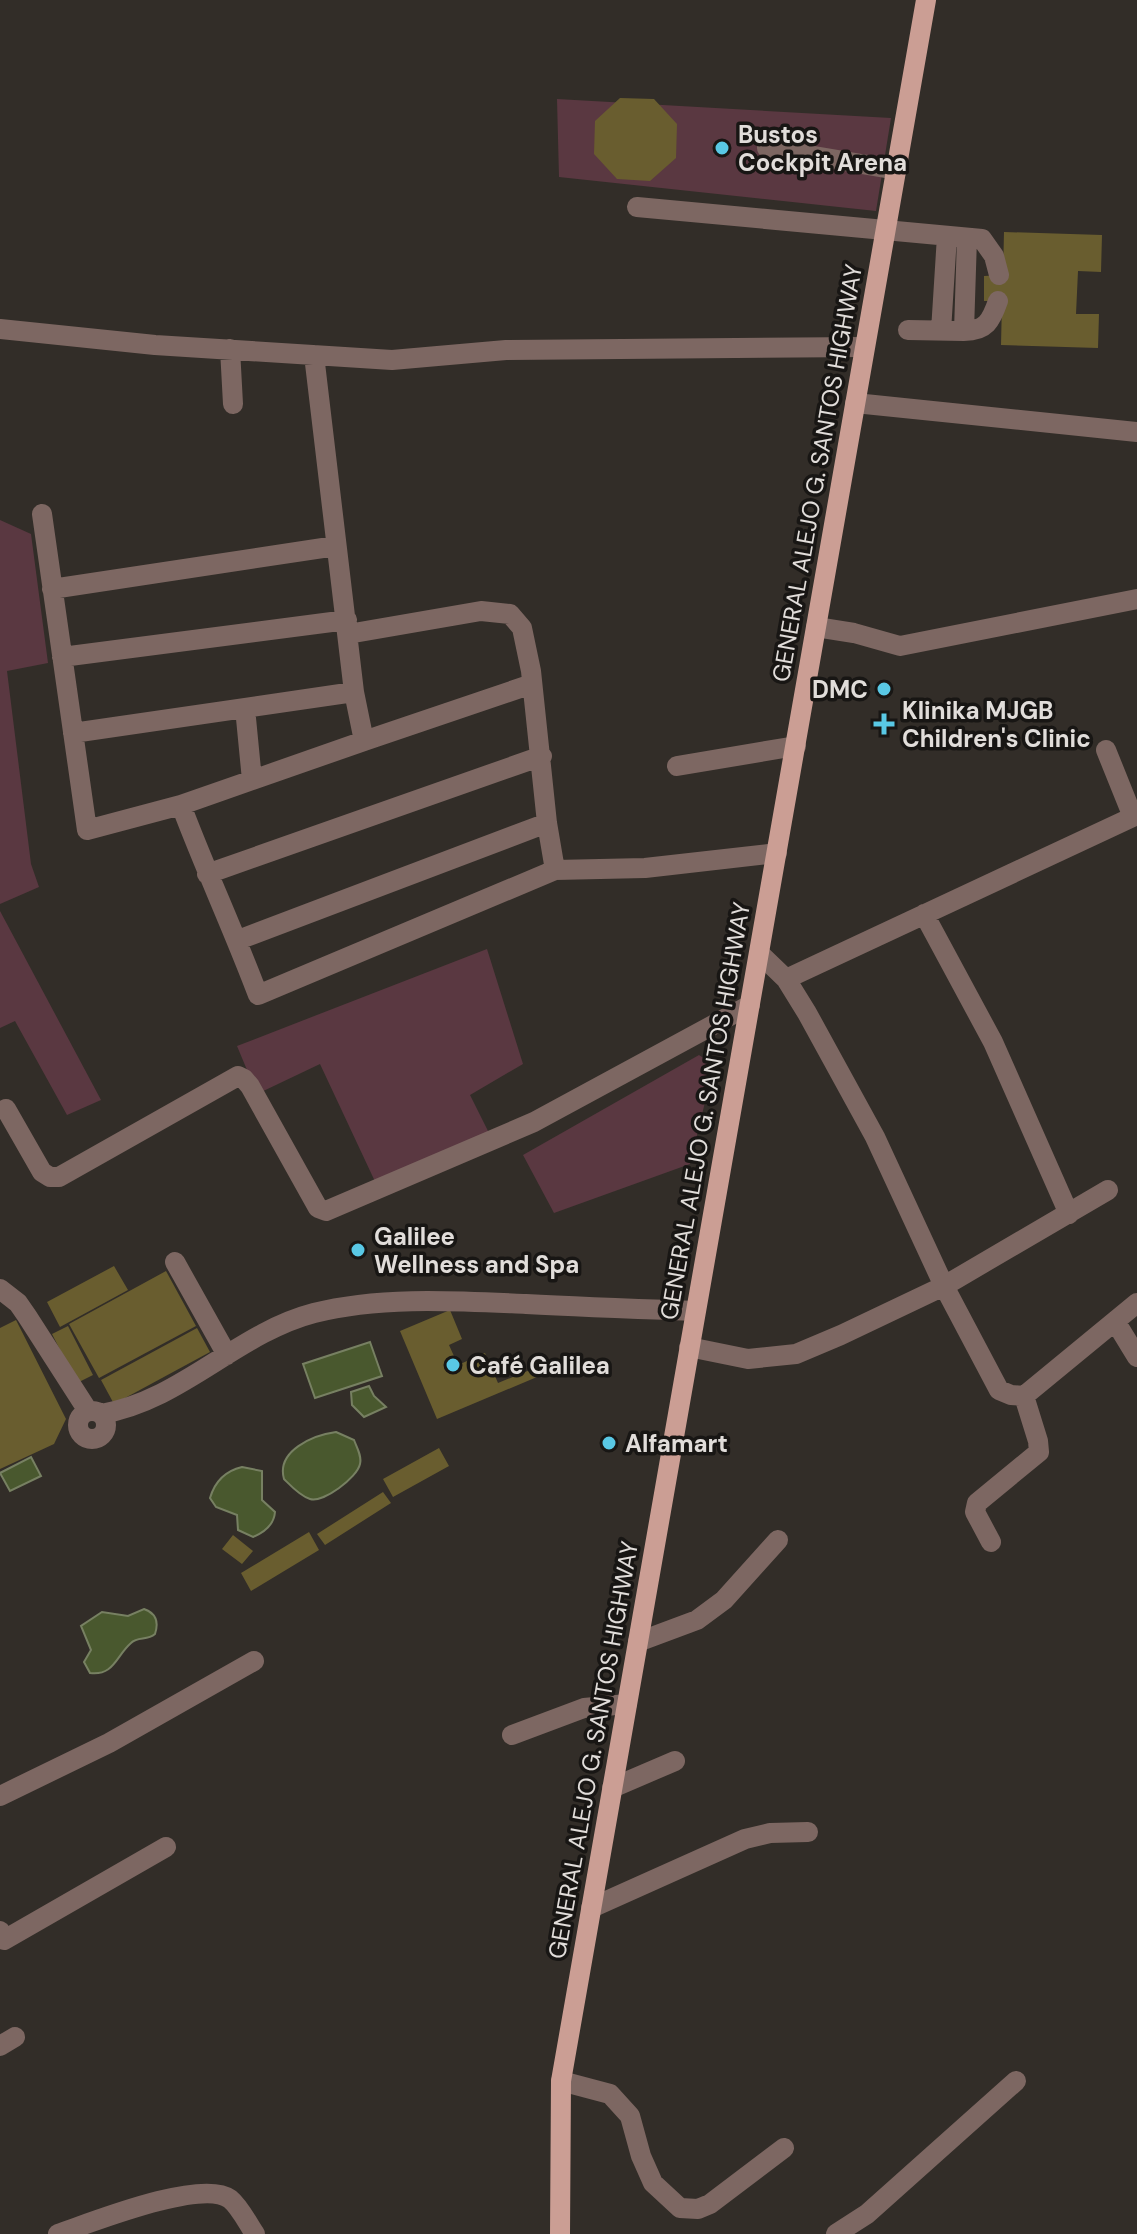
<svg xmlns="http://www.w3.org/2000/svg" width="1137" height="2234" viewBox="0 0 1137 2234" font-family="'DM Sans',sans-serif">
<style>
.green{fill:#5a3841}
.water{fill:#49582e;stroke:#778062;stroke-width:2}
.building{fill:#695d2f}
.lines{fill:none;stroke-linecap:round;stroke-linejoin:round}
.minor{stroke:#7d6762;stroke-width:20}
.major{stroke:#cb9e94;stroke-width:20}
.poi-dot{fill:#59c8e5;stroke:#181614;stroke-width:3}
.labels{text-anchor:middle;dominant-baseline:central;stroke-width:7;stroke-linejoin:round;paint-order:stroke}
.poi-label{font-size:24px;font-weight:bold;fill:#e1ddda;stroke:#181614;text-anchor:start}
.street-label{font-size:24px;fill:#e1ddda;stroke:#181614}
</style>
<rect width="100%" height="100%" fill="#322d28"/>
<path class="green" d="M557,99L891,118L876,211L559,177Z
M0,520L31,534L48,663L7,671L31,864L39,887L0,904Z
M0,911L101,1100L67,1115L15,1021L0,1028Z
M487,949L523,1064L470,1095L494,1143L379,1190L320,1064L257,1094L237,1046Z
M699,1055L714,1065L690,1164L554,1213L523,1155Z"/>
<path class="water" d="M370,1342L382,1376L315,1398L303,1364Z
M369,1386L374,1396L386,1407L364,1417L352,1405L351,1392Z
M336,1432L354,1440C357,1448 362,1456 360,1464C357,1478 323,1503 310,1499C300,1496 291,1486 284,1479C276,1451 313,1435 336,1432Z
M31,1457L41,1476L10,1491L0,1473Z
M242,1467L262,1471V1500L275,1512C274,1525 265,1532 253,1537L238,1530L237,1515L216,1507L210,1498C215,1481 225,1471 242,1467Z
M144,1609C156,1613 159,1622 155,1634C147,1641 138,1636 131,1643C116,1656 114,1676 90,1673L84,1662L91,1650L81,1626L102,1612L128,1616Z"/>
<path class="building" d="M620,98L654,99L677,124L676,158L650,181L617,179L594,154L595,121Z
M1004,232L1102,235L1101,272L1078,271L1076,314H1099L1098,348L1001,345L1002,301H984V276L1003,275Z
M114,1266L128,1290L60,1327L47,1302Z
M166,1271L196,1326L99,1378L69,1324Z
M450,1310L462,1339L449,1345L458,1365L485,1353L498,1383L559,1358L563,1366L437,1419L400,1331Z
M16,1320L66,1419L54,1444L0,1469V1328Z
M68,1326L93,1375L77,1383L52,1334Z
M197,1328L210,1352L114,1404L101,1380Z
M439,1448L449,1466L393,1497L383,1479Z
M383,1492L391,1503L325,1545L317,1534Z
M309,1532L319,1550L251,1591L241,1573Z
M233,1535L253,1551L242,1564L222,1549Z"/>
<g class="lines">
<path class="minor" d="M767,148L897,170
M637,207L982,239L994,256L999,275
M0,329L155,345L392,360L506,350L864,347
M908,330L964,331L967,238
M941,331L947,236
M964,331C986,331 991,321 998,301
M230,349L233,404
M855,403L1137,432
M42,514L87,830L181,805L364,741L354,692L314,355
M52,589L336,546
M816,627L854,633L900,646L1137,599
M348,634L481,611L510,614L522,628L531,671L547,823L555,870
M62,657L347,620
M245,708L252,780
M73,733L354,692
M364,741L532,684
M1106,750L1133,817
M677,766L796,746
M181,805C205,869 234,931 258,995L555,870L645,868L777,853
M207,874L542,756
M924,914L993,1042L1069,1214
M238,940L547,823
M761,955L786,979L807,1013L875,1137L944,1286L999,1390L1011,1395L1024,1396L1137,1303
M786,979L1137,815
M6,1109L42,1172L50,1177H59L238,1076L244,1079L250,1086L318,1208L326,1211L534,1122L750,1005
M175,1262L227,1355
M0,1289L18,1303L27,1316L88,1411
M1115,1321L1137,1357
M689,1347L748,1359L796,1354L841,1335L944,1286L1108,1190
M78 1425a14 14 0 1 1 28 0a14 14 0 1 1-28 0Z
M101,1414C181,1401 237,1333 314,1313C380,1296 458,1301 526,1304C582,1307 639,1309 695,1311
M991,1542L975,1512L977,1503L1039,1452L1038,1441L1024,1396
M638,1642L697,1620L724,1600L778,1540
M512,1735L584,1708L627,1704
M612,1788L675,1761
M0,1796L109,1743L254,1661
M591,1908L745,1839L770,1833L808,1832
M0,1931L4,1940L166,1847
M0,2046L15,2037
M561,2081L610,2094L630,2116L641,2156L653,2183L680,2208L698,2209L710,2204L784,2148
M58,2234C90,2223 202,2178 230,2199C240,2207 248,2224 255,2234
M836,2234L867,2214L1016,2081"/>
<path class="major" d="M560,2234L561,2081L926,0"/>
</g>
<g class="poi-dot">
<circle cx="722" cy="148" r="8"/>
<circle cx="884" cy="689" r="8"/>
<path d="M880 712h8v8h8v8h-8v8h-8v-8h-8v-8h8z"/>
<circle cx="358" cy="1250" r="8"/>
<circle cx="453" cy="1365" r="8"/>
<circle cx="609" cy="1443" r="8"/>
</g>
<g class="labels">
<g class="poi-label">
<text x="738" y="134">Bustos<tspan x="738" dy="28">Cockpit Arena</tspan></text>
<text x="868" y="689" text-anchor="end">DMC</text>
<text x="902" y="710">Klinika MJGB<tspan x="902" dy="28">Children's Clinic</tspan></text>
<text x="374" y="1236">Galilee<tspan x="374" dy="28">Wellness and Spa</tspan></text>
<text x="469" y="1365">Café Galilea</text>
<text x="625" y="1443">Alfamart</text>
</g>
<g class="street-label">
<text transform="translate(817 473) rotate(-80)">GENERAL ALEJO G. SANTOS HIGHWAY</text>
<text transform="translate(705 1111) rotate(-80)">GENERAL ALEJO G. SANTOS HIGHWAY</text>
<text transform="translate(593 1750) rotate(-80)">GENERAL ALEJO G. SANTOS HIGHWAY</text>
</g>
</g>
</svg>
